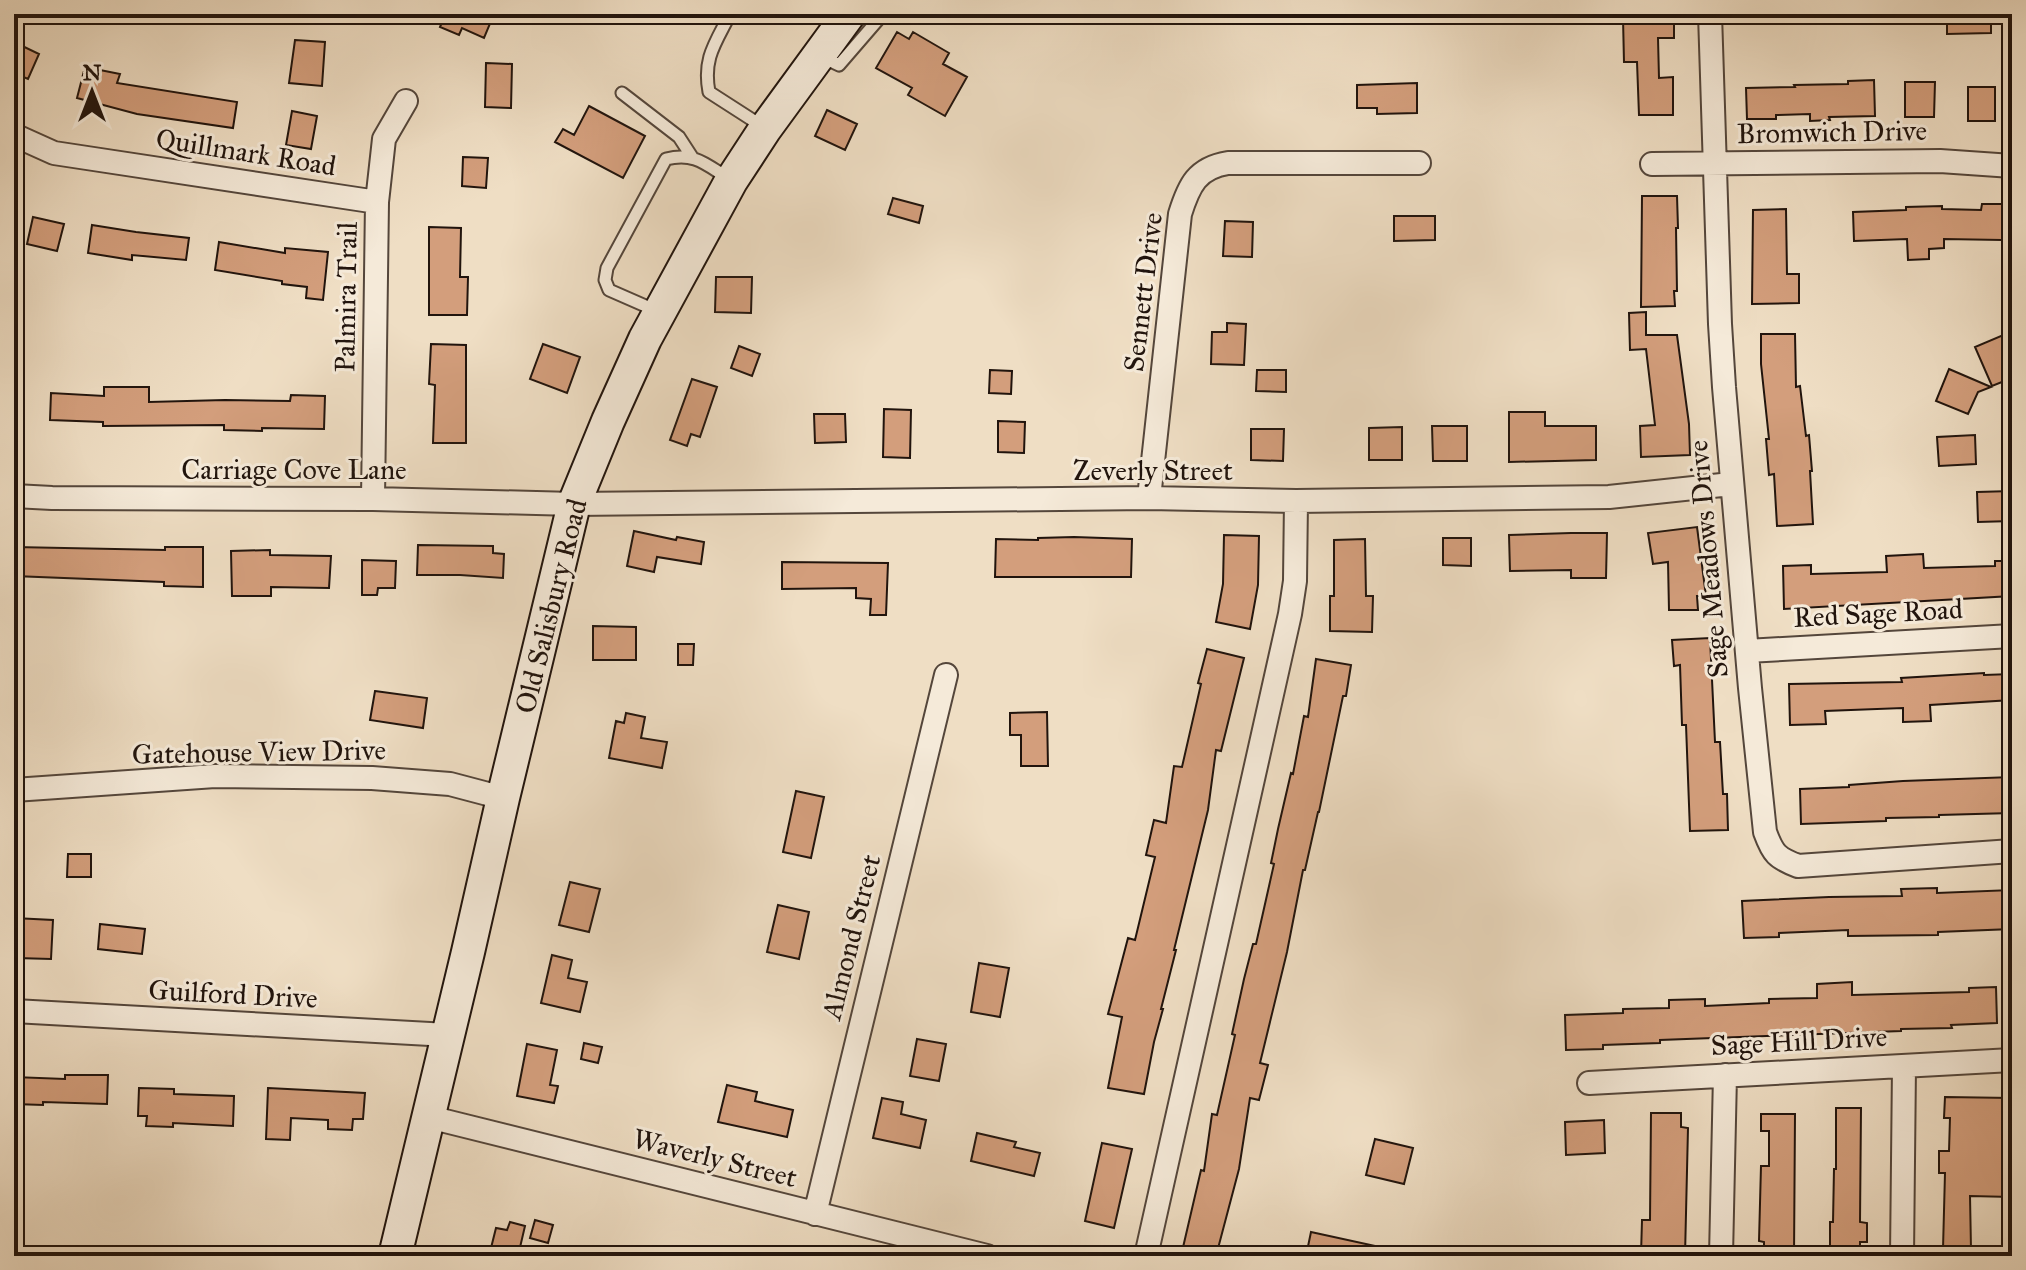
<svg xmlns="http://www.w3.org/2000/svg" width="2026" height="1270" viewBox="0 0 2026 1270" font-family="'IM FELL Great Primer',serif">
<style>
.building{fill:#d39e7c;stroke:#21140d;stroke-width:2}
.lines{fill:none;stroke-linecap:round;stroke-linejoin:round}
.lane-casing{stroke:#54463b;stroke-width:15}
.street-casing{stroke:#54463b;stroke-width:26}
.secondary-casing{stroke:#21140d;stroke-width:36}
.lane{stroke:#f5ead9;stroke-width:11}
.street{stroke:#f5ead9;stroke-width:22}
.secondary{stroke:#f5ead9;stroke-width:32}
.labels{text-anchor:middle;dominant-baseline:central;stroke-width:6;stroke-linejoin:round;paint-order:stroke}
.street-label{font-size:28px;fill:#21140d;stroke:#f5ead9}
</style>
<rect width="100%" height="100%" fill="#efdec4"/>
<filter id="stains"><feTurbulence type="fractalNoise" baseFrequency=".0025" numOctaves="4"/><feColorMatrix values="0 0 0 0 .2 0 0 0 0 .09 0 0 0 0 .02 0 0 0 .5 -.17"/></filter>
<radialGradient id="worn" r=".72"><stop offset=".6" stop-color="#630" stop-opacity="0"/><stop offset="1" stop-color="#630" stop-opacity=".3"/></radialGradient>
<path class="building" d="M428,14H494L484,38L462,28L459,35L440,27L443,20Z
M1947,14H1991V33L1947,34Z
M1674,17V38H1658L1659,78L1673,77V115H1639L1637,62H1624L1623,18Z
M897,32L909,39L913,32L949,53L943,64L967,77L945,116L908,95L912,88L876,68Z
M295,40L325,42L322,86L289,83Z
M14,42L39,54L28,79L14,73Z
M486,63L512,64L511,108L485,107Z
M85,67L120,74L117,83L237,102L233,128L137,114L77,98Z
M1874,80L1875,116L1829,117L1830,120L1810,121V114L1776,115V119H1747L1746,88L1795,87L1794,85L1848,84V81Z
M1905,82H1935L1934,117H1905Z
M1417,83V113L1377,114V108H1357V85Z
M1968,87H1995V121H1968Z
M589,106L645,136L623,178L555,142L563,129L574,135Z
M827,110L857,124L845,150L815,136Z
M292,111L317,116L311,149L286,145Z
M463,157L488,158L486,188L462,186Z
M1642,196H1677L1678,228H1676L1677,291H1674L1675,306L1641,307Z
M893,198L923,206L919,223L888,214Z
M1982,204H2003L2002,240L1944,239V248L1929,249V259L1908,260L1907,239L1854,241L1853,212L1906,210V207L1942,206V209L1981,210Z
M1786,209L1787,274H1799V303L1752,304L1753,210Z
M1394,216H1435V240L1394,241Z
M33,217L64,224L57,251L27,244Z
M1225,221L1253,222L1252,257L1223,256Z
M92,225L136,232L189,238L186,260L132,255V260L88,253Z
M429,227L461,228L460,277H468L467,315H429Z
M219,242L285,253V248L328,252L323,300L306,298L307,287L282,284V281L215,270Z
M716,277H752L751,313L715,312Z
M1646,312V335H1677L1689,424L1690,455L1641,457L1640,426L1655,425L1646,349L1630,350L1629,313Z
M1227,323L1246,324L1244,365L1211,364L1212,332H1227Z
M2008,333L2012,343V378L1992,386L1975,347Z
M1761,334H1795L1796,387L1800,386L1806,436L1809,435L1812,471H1810L1813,524L1777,526L1774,474L1769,475L1766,439H1769L1761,364Z
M431,344L466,345V443H433L435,385L429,384Z
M543,344L580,357L567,393L530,379Z
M739,346L760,354L752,376L731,368Z
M1949,369L1991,387L1978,392L1968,414L1936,401Z
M990,370L1012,371L1011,394L989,393Z
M1257,370H1286V392L1256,391Z
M692,379L717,387L700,437L691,434L687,446L670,440Z
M104,387H149V402L225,400L290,401L291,395L325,396L324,429L262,428V431L224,430V425L103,426V422L50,420L51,393L104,396Z
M884,409L911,410L910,458L883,457Z
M1509,412H1545V426H1596V460L1509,462Z
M814,414H845L846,442L815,443Z
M998,421L1025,422L1024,453L998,452Z
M1432,426H1467V461H1433Z
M1402,427V460H1369V428Z
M1251,429H1284L1283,461L1251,460Z
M1975,435L1976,464L1939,466L1937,437Z
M2012,491V521L1978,522L1977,492Z
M1697,527L1706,596H1697L1698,610H1669L1668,562L1653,564L1648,533Z
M634,531L676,540L677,537L704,542L701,564L657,557L654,572L627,566Z
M1571,533H1607L1606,578H1571V570L1510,571L1509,535Z
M1224,535L1259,536L1258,585L1250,629L1216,622L1223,584Z
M1074,537L1132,539L1131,577H995L996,539L1038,540V538Z
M1443,538H1471V566L1443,565Z
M1365,539L1366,596H1373L1372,632L1330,631V596H1334V540Z
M418,545L493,546V553L504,554L503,578L460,575H417Z
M14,547L165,550V547H203V587L164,586V582L14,576Z
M270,550V555L331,556L329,588L271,587V596H232L231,551Z
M1923,554L1924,568L1995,566V561H2012V596L1784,609L1783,566L1811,565V574L1887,572L1886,556Z
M362,560L396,561L395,588H378L377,595H362Z
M782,562L888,563L886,615H870L871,599L856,598V588L782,589Z
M593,626L636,627V660H593Z
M1710,638L1715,742H1720L1723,794H1727L1728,830L1690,831L1686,725H1682L1680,665L1674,666L1672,640Z
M678,644H694L693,665H678Z
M1207,649L1244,658L1221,751L1216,750L1208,810L1174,950H1176L1161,1009H1163L1154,1042L1144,1094L1108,1088L1122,1017L1108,1014L1128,938L1135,940L1155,857L1146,855L1154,820L1166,823L1174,766L1182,767L1201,684L1198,683Z
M1316,659L1351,665L1346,696H1343L1319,812H1318L1305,870H1303L1287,952L1260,1063L1268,1065L1259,1100L1250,1098L1239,1169L1216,1256H1181L1201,1170L1204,1171L1212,1114L1217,1115L1235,1035L1232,1034L1244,979L1253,944H1256L1274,864L1271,863L1278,829L1291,773L1293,774L1304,716L1308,717Z
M1984,673V675L2012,674V700L1930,705L1931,721L1903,722V708L1825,711L1826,724L1790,725L1789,684L1902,682L1901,678Z
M375,691L427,698L423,728L370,720Z
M1047,712L1048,766H1021V735H1010V713Z
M626,713L645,717L641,738L667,742L662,768L609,758L616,721L624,723Z
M2012,777V813L1939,815V817L1886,818V821L1801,824L1800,789L1849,787V785L1903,781Z
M796,791L824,797L811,858L783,852Z
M68,854H91V877H67Z
M570,882L600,889L589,932L559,925Z
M1937,888V893L2012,890V929L1938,932V935L1848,936V930L1779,933V937L1744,938L1742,901L1829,897L1902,896L1901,889Z
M778,905L809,912L799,959L767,952Z
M14,918L53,920L51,959L16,958V950H14Z
M100,924L145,929L142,954L98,949Z
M552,955L572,960L568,978L587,982L580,1012L541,1003Z
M979,963L1009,968L1000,1017L971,1012Z
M1852,982V995L1969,992V988L1996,987L1997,1023L1951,1025L1952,1028L1901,1029V1031L1660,1040V1043L1603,1045V1049L1566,1050L1565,1015L1623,1013V1009L1669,1008V1000L1705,999V1006L1769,1003V999L1817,998V984Z
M917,1039L946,1044L939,1081L910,1076Z
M584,1043L602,1047L598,1063L581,1059Z
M527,1044L557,1050L550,1085L558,1086L554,1103L517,1096Z
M65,1075H108L107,1104L43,1102V1105L14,1104V1077L65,1079Z
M727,1085L757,1092L755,1101L793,1110L787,1137L718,1122Z
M139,1088L174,1089V1094L234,1096L233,1126L173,1123V1127L146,1126L147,1116H138Z
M268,1088L365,1093L363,1119H353L352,1130L328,1129V1120L291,1118L290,1140L266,1139Z
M1945,1097L2012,1098V1197L1970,1196L1971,1249H1943L1945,1173H1939V1151H1949L1950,1118H1944Z
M882,1098L903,1102L901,1114L926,1120L920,1148L873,1138Z
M1836,1108H1861L1860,1222L1867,1223V1242H1860V1256H1830V1222H1833L1834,1169H1836Z
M1651,1113H1681V1127L1688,1128L1685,1256L1641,1255L1642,1220H1650Z
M1761,1114H1795L1794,1256L1764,1255V1242L1759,1241L1761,1166H1769V1131H1761Z
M1604,1120L1605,1153L1566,1155L1565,1122Z
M977,1133L1016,1142L1014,1147L1040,1153L1034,1176L971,1161Z
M1375,1139L1413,1148L1404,1184L1366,1175Z
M1102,1143L1132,1149L1114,1228L1085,1221Z
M535,1220L553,1225L548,1243L530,1238Z
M510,1222L525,1226L518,1256H489L496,1228L507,1230Z
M1311,1232L1389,1249L1388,1256H1306Z"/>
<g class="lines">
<defs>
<path id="lane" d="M733,14L728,18C714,45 703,60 709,92L765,128
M822,57L839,65L883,14
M622,93L679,137L692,157
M657,311L609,290L605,280L607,268L666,159C696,152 706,165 731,180"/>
<path id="street" d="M1710,14L1720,324L1724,387L1750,688L1765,832C1773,854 1777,858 1798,866L2012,851
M14,135L54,153L377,202
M1652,164L1940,161L2012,166
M14,496L52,498L373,499L574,504L1149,498L1296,501L1609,497L1731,484
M1149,498L1180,214C1189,185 1197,168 1228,163H1419
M373,499L377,202L384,139L406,101
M1747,651L2012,636
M14,790L215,776L372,778L450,784L503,798
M14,1011L448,1035
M1589,1083L2012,1060
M429,1117L987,1256
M815,1214L946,675
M1146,1256L1290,614L1295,581L1296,501
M1721,1256L1725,1075
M1902,1256L1904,1066"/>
<path id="secondary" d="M395,1256L468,952L503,798L574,504L608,421L645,339L731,181L765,129L849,14"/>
</defs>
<use href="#lane" class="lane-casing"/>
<use href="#street" class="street-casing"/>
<use href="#secondary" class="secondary-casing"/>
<use href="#lane" class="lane"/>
<use href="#street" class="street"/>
<use href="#secondary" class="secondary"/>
</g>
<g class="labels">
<g class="street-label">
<text transform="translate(1832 132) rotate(-1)">Bromwich Drive</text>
<text transform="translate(246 152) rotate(9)">Quillmark Road</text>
<text transform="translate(1143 292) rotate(-83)">Sennett Drive</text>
<text transform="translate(346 297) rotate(-89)">Palmira Trail</text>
<text x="294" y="469">Carriage Cove Lane</text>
<text x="1153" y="470">Zeverly Street</text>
<text transform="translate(1708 559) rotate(-95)">Sage Meadows Drive</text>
<text transform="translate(551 606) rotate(-76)">Old Salisbury Road</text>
<text transform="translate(1878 613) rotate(-3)">Red Sage Road</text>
<text transform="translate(259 752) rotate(-1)">Gatehouse View Drive</text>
<text transform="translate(851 937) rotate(-76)">Almond Street</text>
<text transform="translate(233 994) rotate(3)">Guilford Drive</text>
<text transform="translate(1799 1041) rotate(-3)">Sage Hill Drive</text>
<text transform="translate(715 1158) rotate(14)">Waverly Street</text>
</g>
</g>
<rect width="2026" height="1270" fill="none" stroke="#efdec4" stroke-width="48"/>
<rect x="16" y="16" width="1994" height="1238" fill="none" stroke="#21140d" stroke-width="4"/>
<rect x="24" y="24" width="1978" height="1222" fill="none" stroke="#21140d" stroke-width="2"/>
<g transform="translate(92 92)" stroke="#f5ead9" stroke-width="6" paint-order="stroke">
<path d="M0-6L14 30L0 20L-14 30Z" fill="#21140d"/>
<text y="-12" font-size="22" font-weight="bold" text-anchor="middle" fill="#21140d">N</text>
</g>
<rect width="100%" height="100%" filter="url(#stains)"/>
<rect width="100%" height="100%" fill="url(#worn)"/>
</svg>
